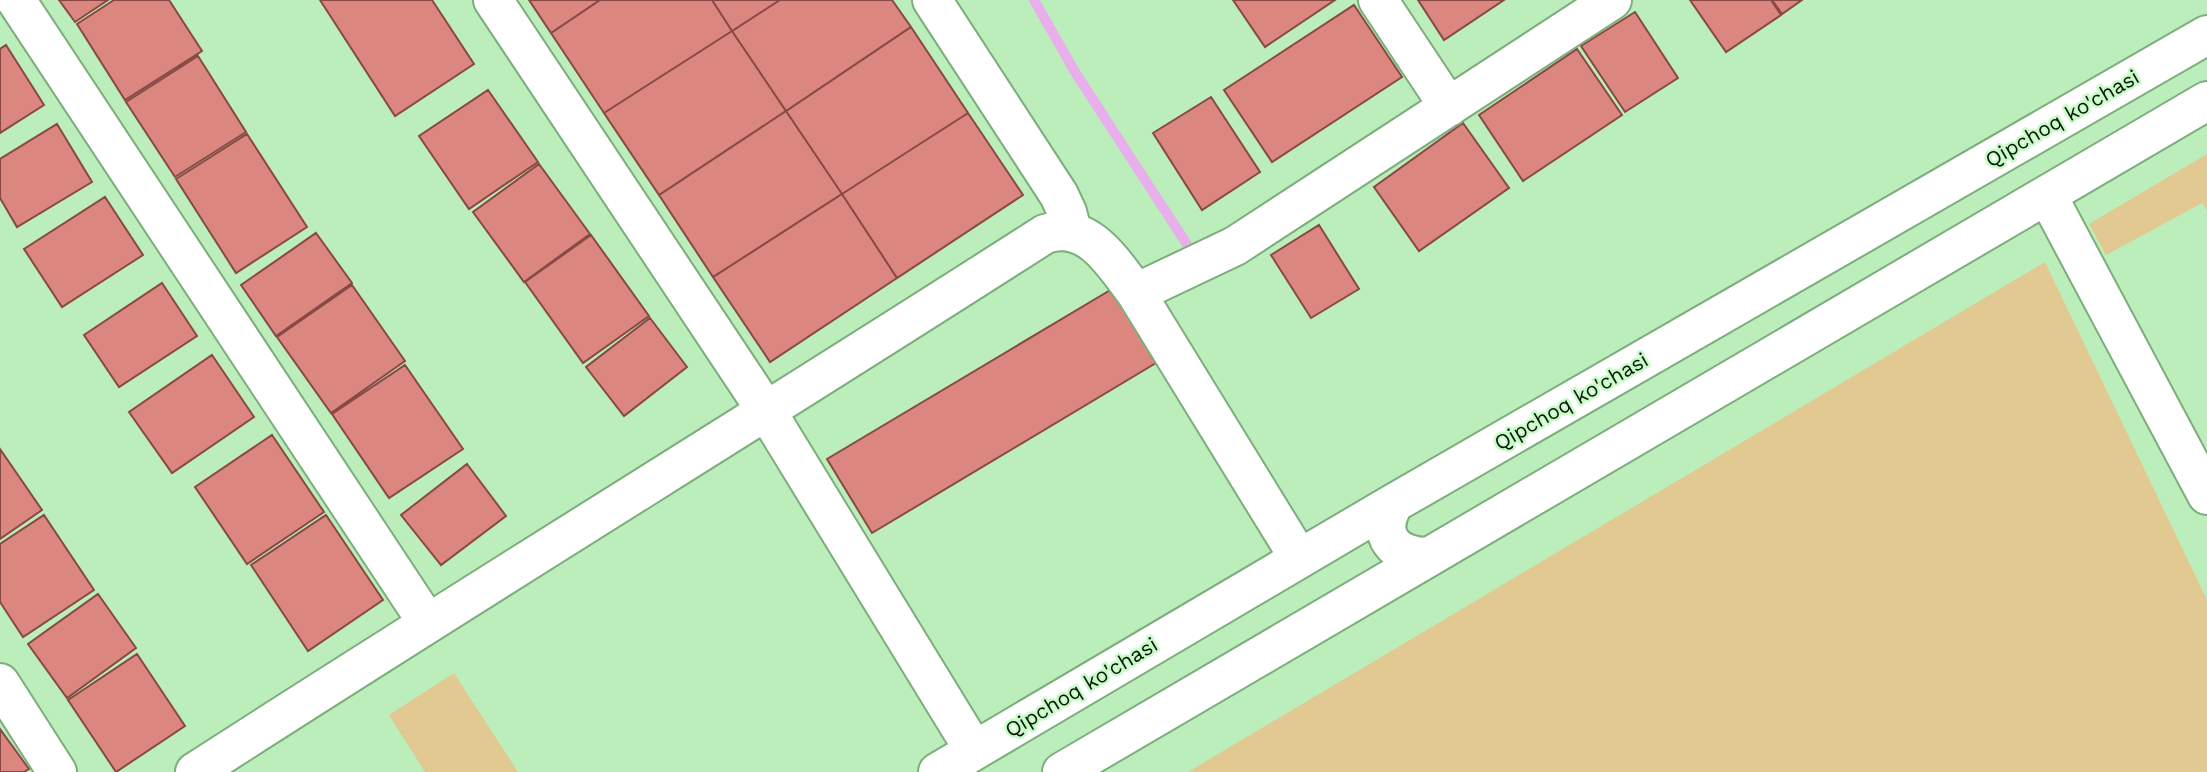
<svg xmlns="http://www.w3.org/2000/svg" width="2207" height="772" viewBox="0 0 2207 772" font-family="'Work Sans',sans-serif">
<style>
.green{fill:#e2c891}
.lines{fill:none;stroke-linecap:round;stroke-linejoin:round}
.stream{stroke:#e9afec;stroke-width:10}
.building{fill:#db8780;stroke:#884945;stroke-width:2}
.minor-casing{stroke:#7dad7d;stroke-width:42}
.major-casing{stroke:#7dad7d;stroke-width:42}
.minor{stroke:#fff;stroke-width:38}
.major{stroke:#fff;stroke-width:38}
.labels{text-anchor:middle;dominant-baseline:central;stroke-width:5;stroke-linejoin:round;paint-order:stroke}
.street-label{font-size:21px;fill:#061907;stroke:#c8fbc8}
</style>
<rect width="100%" height="100%" fill="#beb"/>
<path class="green" d="M2207,154V210L2202,203L2106,255L2089,224Z
M2045,262L2207,600V772H1188Z
M454,673L518,772H425L389,715Z"/>
<g class="lines">
<path class="stream" d="M1034,0L1075,72L1188,246"/>
</g>
<path class="building" d="M59,0H108L75,22Z
M114,0H169L202,51L125,100L77,24Z
M320,0H432L474,64L395,116Z
M529,0H600L551,33Z
M600,0H712L732,31L604,113L551,33Z
M712,0H780L732,31Z
M780,0H892L911,27L786,111L732,31Z
M1233,0H1335L1265,47Z
M1418,0H1504L1444,40Z
M1690,0H1771L1781,15L1726,52Z
M1772,0H1802L1782,14Z
M1354,5L1402,77L1272,162L1224,90Z
M1635,12L1678,78L1625,112L1581,46Z
M911,27L968,113L842,194L786,111Z
M732,31L786,111L659,195L604,113Z
M6,45L44,105L0,133V49Z
M1577,49L1622,115L1523,181L1479,115Z
M198,56L246,132L175,177L126,102Z
M488,90L538,162L469,209L419,136Z
M1211,97L1260,172L1202,210L1153,133Z
M786,111L842,194L713,277L659,195Z
M968,113L1023,195L897,278L842,194Z
M1463,123L1509,188L1419,251L1374,187Z
M57,124L92,182L17,227L0,198V159Z
M247,134L307,227L236,273L176,179Z
M539,164L590,234L524,282L473,212Z
M842,194L897,278L770,362L713,277Z
M105,197L143,255L62,307L24,249Z
M1319,225L1359,289L1311,318L1271,255Z
M316,233L352,283L276,336L241,285Z
M591,235L649,316L583,363L525,282Z
M162,283L197,336L119,387L84,335Z
M352,285L405,361L331,413L277,337Z
M1112,289L1156,363L872,533L827,459Z
M650,318L687,367L624,416L586,367Z
M212,355L254,417L172,473L129,412Z
M405,365L463,449L389,498L332,414Z
M272,435L324,512L247,564L195,487Z
M0,449L42,510L0,539Z
M467,464L506,516L441,565L401,515Z
M44,515L94,590L23,637L0,602V544Z
M326,515L383,600L308,651L251,565Z
M98,594L136,648L67,698L28,644Z
M137,654L185,726L116,772L68,700Z
M0,729L29,769L24,772H0Z"/>
<g class="lines">
<defs>
<path id="minor" d="M16,0L427,622
M493,0L767,412L974,750
M932,0L1059,195L1067,212L1072,231
M1378,0L1449,107
M2047,195L2207,495
M1136,293L1299,558
M0,683L57,772
M195,772C477,590 763,415 1045,234C1088,219 1114,264 1136,293L1235,246L1612,0"/>
<path id="major" d="M1394,503C1375,536 1394,557 1429,557
M938,772L1394,503L2207,35
M1062,772L2207,101"/>
</defs>
<use href="#minor" class="minor-casing"/>
<use href="#major" class="major-casing"/>
<use href="#minor" class="minor"/>
<use href="#major" class="major"/>
</g>
<g class="labels">
<g class="street-label">
<text transform="translate(2062 118) rotate(-30)">Qipchoq ko'chasi</text>
<text transform="translate(1571 401) rotate(-30)">Qipchoq ko'chasi</text>
<text transform="translate(1081 687) rotate(-31)">Qipchoq ko'chasi</text>
</g>
</g>
</svg>
